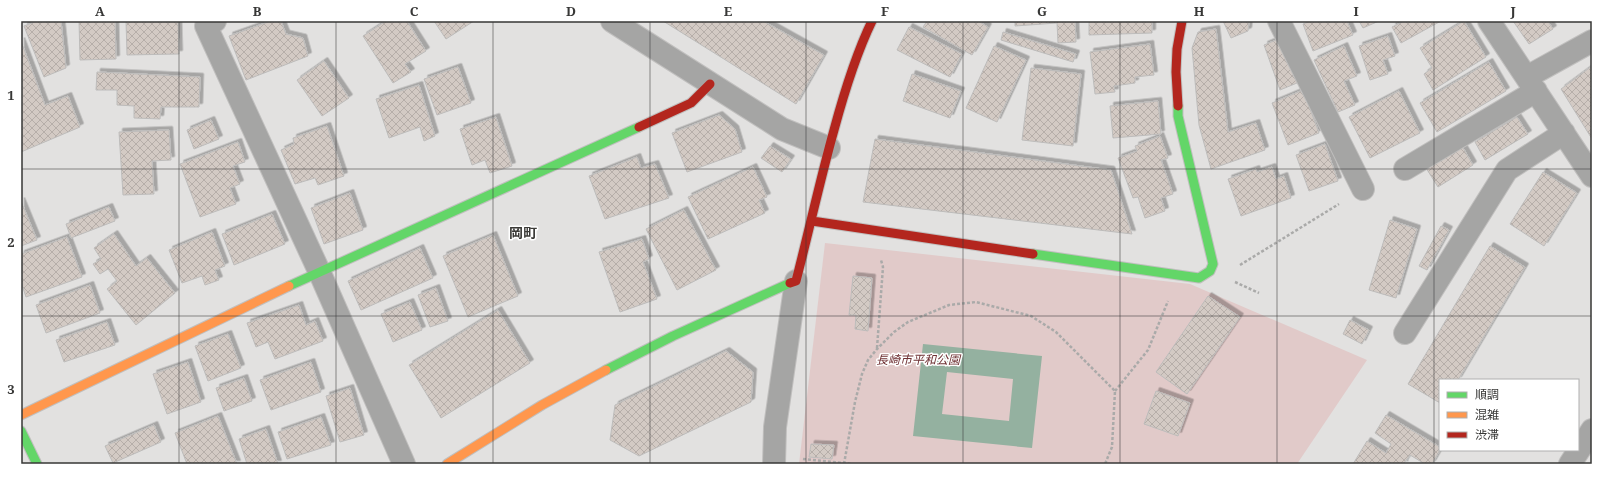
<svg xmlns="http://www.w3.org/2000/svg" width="1613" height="485" viewBox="0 0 1613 485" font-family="'Noto Serif','Noto Sans JP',serif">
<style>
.green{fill:#e1cac9}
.water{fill:#94b1a0;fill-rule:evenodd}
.building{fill:url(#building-cross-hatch);stroke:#bdbcbb;filter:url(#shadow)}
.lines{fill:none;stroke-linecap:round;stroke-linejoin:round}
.street-casing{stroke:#c0bfbe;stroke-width:24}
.fast-casing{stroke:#c0bfbe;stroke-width:11}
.slow-casing{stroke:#c0bfbe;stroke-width:11}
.jam-casing{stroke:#c0bfbe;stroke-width:11}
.path{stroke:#aaaaa9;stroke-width:2.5;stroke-dasharray:3 2;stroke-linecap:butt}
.street{stroke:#a5a5a4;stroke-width:22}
.fast{stroke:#63d668;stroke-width:9}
.slow{stroke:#ff974d;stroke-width:9}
.jam{stroke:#b3261e;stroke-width:9}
.grid{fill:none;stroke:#373736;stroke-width:1;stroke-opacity:0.55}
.labels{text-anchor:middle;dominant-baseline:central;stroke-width:3;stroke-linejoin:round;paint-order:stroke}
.park-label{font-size:12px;font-style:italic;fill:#6e3033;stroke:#fff}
.quarter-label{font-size:14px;font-weight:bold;fill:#3b3a37;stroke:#fff}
.neatline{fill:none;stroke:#373736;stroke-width:1.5}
.grid-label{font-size:13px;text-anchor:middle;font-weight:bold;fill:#373736}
</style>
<defs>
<pattern id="building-cross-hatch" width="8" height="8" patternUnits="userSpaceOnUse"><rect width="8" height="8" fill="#d3cac4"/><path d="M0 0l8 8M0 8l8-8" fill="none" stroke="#b6aea9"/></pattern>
<filter id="shadow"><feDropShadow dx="3.5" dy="-3.5" stdDeviation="0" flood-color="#0004"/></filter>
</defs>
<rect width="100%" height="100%" fill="#e2e1e0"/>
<path class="green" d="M825,243L1190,284L1367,360L1297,464H799Z"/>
<path class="water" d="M923,344L1042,356L1032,448L913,436ZM947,372L1013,379L1009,421L942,414Z"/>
<path class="building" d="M37,21H61L66,68L44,77L24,26Z
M79,21H115L116,59L80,60Z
M126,21H178L179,54L127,55Z
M271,21H281L286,34L303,38L308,56L246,80L229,36Z
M386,21H407L426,51L405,64L411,72L393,83L363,36Z
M434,21H474L446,39Z
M663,21H763L824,55L796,104Z
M927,21H978L988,27L972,55L923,27Z
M1015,21H1075L1076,42L1058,43L1057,23L1015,26Z
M1089,21H1152V33L1089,35Z
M1223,21H1249L1248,31L1231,38Z
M1311,21H1347L1353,35L1313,51L1303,24Z
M1359,21H1379L1363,28Z
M1404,21H1441L1401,43L1392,27Z
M1464,21L1486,57L1433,90L1424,74L1432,68L1420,48Z
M1513,21H1553L1549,23L1553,29L1529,44Z
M909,27L962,54L950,77L897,50Z
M1216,29L1228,132L1256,123L1265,150L1211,169L1199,125L1192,48L1198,32Z
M1003,32L1076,54L1073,62L1001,40Z
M1388,36L1395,56L1383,60L1388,74L1370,80L1359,46Z
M1281,38L1297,83L1280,90L1264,45Z
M21,41L45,105L68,96L80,127L21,152Z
M1150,44L1154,75L1135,77V83L1114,86L1115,92L1095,94L1090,52Z
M994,46L1026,60L997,122L966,108Z
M1344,46L1357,76L1344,81L1355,105L1338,112L1314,60Z
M324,61L349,98L322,116L297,80Z
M1489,62L1506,91L1437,132L1420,103Z
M1592,66V139L1561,89Z
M458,67L471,103L437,115L424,79Z
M1031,68L1081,74L1073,146L1022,140Z
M97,72L200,77L199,107H161L160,119L134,118V106L117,105V90H96Z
M912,74L961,91L950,118L903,101Z
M419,85L435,136L424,141L420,127L389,138L376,99Z
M1303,90L1319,133L1288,145L1272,103Z
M1399,91L1420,133L1370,158L1349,117Z
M1158,101L1161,134L1113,138L1110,106Z
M719,115L735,129L742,152L687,172L672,133Z
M496,117L512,166L490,173L485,160L472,165L460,129Z
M1517,117L1528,134L1485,160L1475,142Z
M211,120L219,139L194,149L187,130Z
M327,126L344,176L318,185L315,178L295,184L281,150L294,144L293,138Z
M169,130L171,160L152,161L154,194L123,195L119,132Z
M1160,136L1168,158L1161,160L1173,194L1161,198L1165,211L1145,218L1138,197L1133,198L1118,158L1137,151L1135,146Z
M875,139L1111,170L1132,234L863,202Z
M238,142L245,162L233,166L240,184L230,188L236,204L200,217L180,164Z
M1325,144L1338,181L1309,191L1296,155Z
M770,146L791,159L782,172L761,158Z
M1462,146L1473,165L1438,187L1426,168Z
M637,157L641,168L655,164L669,198L605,219L589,176Z
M753,167L767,197L759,200L765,213L708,239L688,197Z
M1272,167L1276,179L1284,176L1291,198L1241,216L1228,179L1256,169L1257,172Z
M1543,172L1577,193L1544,246L1510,224Z
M350,193L363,230L324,244L311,208Z
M21,201L37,240L21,246Z
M109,207L115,221L71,238L66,224Z
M684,210L716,270L677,290L646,229Z
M272,214L285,244L234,265L222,234Z
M1390,220L1417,229L1396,298L1369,290Z
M1441,226L1449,230L1427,270L1419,266Z
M212,232L225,266L215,270L219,280L205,285L202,276L182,283L169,250Z
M114,234L136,266L147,258L175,293L136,325L107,289L117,281L108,269L100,274L93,264L101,259L94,248Z
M493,235L518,296L468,317L443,256Z
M67,237L82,277L26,297L21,282V254Z
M642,239L649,259L643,262L657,299L620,312L599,252Z
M1490,246L1525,267L1458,380H1440V403L1408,384Z
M420,248L433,278L361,310L348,281Z
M853,276L872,278L868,331L855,329L856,315H849Z
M90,285L100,313L46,333L36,305Z
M436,288L448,321L430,327L418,295Z
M1208,296L1240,317L1187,394L1156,372Z
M410,302L422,330L393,342L381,314Z
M299,305L306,325L315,321L323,341L275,359L268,342L256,347L247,323Z
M498,310L530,363L441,418L409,365Z
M1350,320L1369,330L1362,344L1343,334Z
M107,322L115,345L64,362L56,340Z
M228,334L241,368L208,381L195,346Z
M726,351L753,372L751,402L639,456L610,440L615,405Z
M188,362L201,402L167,414L153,374Z
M311,362L321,392L271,410L260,380Z
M244,378L252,401L224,411L216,388Z
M350,388L364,435L340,442L326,396Z
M1156,391L1190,403L1178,436L1144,424Z
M1386,415L1440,447V450L1432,464H1425L1410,455L1404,463L1405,464H1353L1367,441L1386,453L1391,444L1375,433Z
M218,416L237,464H187L175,433Z
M321,417L331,445L287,459L278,432Z
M154,425L161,442L113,463L105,446Z
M266,429L278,464H247L239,439Z
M811,444L834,445L832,459L809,457Z"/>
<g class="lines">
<defs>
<path id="street" d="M215,21L206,26L319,271L404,464
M612,21L782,129L829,148
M1279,21L1363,189
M1489,21L1592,176
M1527,77L1592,41
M1405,169L1536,91
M1405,333L1507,170L1564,133
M774,464L775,427L796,281
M1570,464L1592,430"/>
<path id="fast" d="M1033,254L1199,278L1210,271L1213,264L1178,116V106
M289,286L639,127
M606,370L673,336L790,283
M21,431L37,464"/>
<path id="slow" d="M21,415L289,286
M447,464L542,405L606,370"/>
<path id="jam" d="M1178,106L1176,72L1177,49L1182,21
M639,127L691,103L710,84
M812,221L1033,254
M790,283L796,281C809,231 820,180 834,130C844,93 855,56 872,21"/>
</defs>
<use href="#street" class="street-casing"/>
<use href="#fast" class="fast-casing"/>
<use href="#slow" class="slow-casing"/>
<use href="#jam" class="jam-casing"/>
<path class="path" d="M1240,265L1339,204
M1235,282L1259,293
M877,348L883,267L881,260
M1115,391L1148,350L1168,301
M803,459L852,464
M844,464L855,402L862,374L868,360L877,349L894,332L908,322L949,305L976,302L1031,316L1056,332L1115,391L1112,447L1105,464"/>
<use href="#street" class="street"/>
<use href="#fast" class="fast"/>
<use href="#slow" class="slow"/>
<use href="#jam" class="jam"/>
</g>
<path class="grid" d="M179,21V464M336,21V464M493,21V464M650,21V464M806,21V464M963,21V464M1120,21V464M1277,21V464M1434,21V464M21,169H1592M21,316H1592"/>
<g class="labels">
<g class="park-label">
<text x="918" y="359">長崎市平和公園</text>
</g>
<g class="quarter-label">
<text x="523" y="232">岡町</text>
</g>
</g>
<rect width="1613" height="485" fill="none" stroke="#ffffff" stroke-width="44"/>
<rect x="1439" y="379" width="140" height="72" fill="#ffffff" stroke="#afafaf"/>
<rect x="1447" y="392" width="20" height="6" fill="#63d668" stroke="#afafaf"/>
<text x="1475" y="399" font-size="12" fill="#373736">順調</text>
<rect x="1447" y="412" width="20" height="6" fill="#ff974d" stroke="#afafaf"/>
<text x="1475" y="419" font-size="12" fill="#373736">混雑</text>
<rect x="1447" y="432" width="20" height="6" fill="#b3261e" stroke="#afafaf"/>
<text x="1475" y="439" font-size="12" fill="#373736">渋滞</text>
<rect x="22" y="22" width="1569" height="441" class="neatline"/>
<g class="grid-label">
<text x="100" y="16">A</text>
<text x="257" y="16">B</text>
<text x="414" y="16">C</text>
<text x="571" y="16">D</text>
<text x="728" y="16">E</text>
<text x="885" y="16">F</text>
<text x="1042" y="16">G</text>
<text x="1199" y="16">H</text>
<text x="1356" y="16">I</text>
<text x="1513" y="16">J</text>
<text x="11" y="100">1</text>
<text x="11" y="247">2</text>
<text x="11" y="394">3</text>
</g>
</svg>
